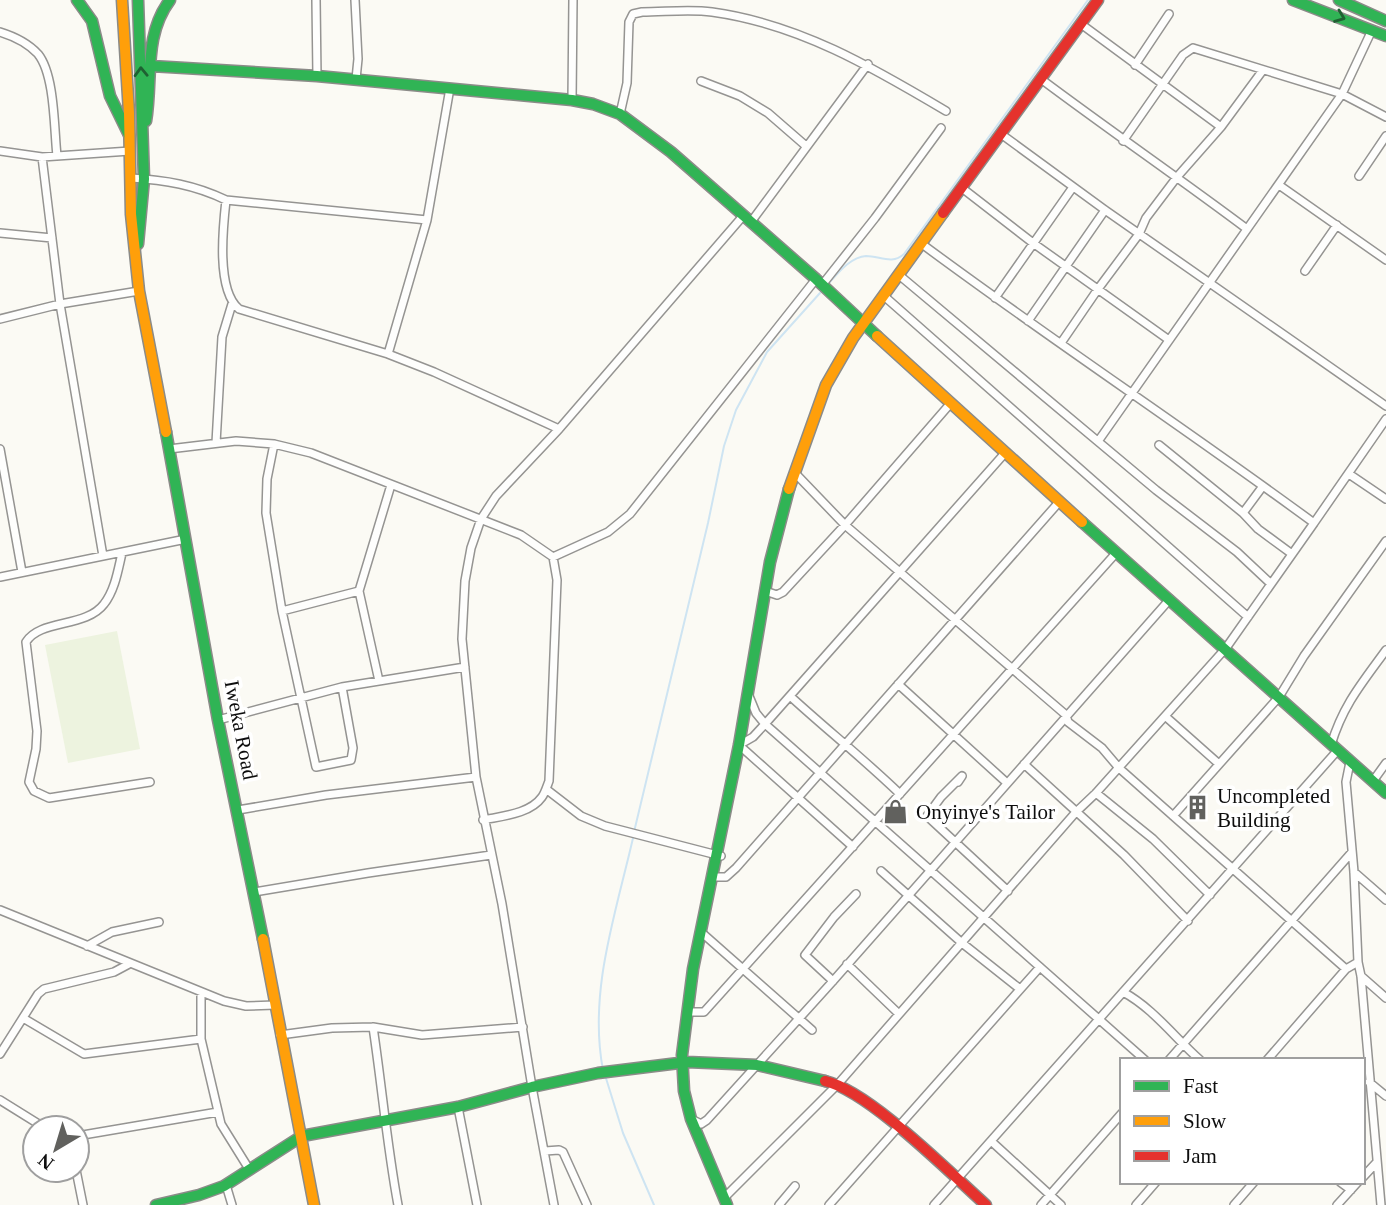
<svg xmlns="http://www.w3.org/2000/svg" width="1386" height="1205" viewBox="0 0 1386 1205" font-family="Georgia,serif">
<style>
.pitch{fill:#edf3df}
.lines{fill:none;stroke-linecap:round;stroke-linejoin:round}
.stream{stroke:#cee4f2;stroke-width:2}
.street-casing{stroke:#959492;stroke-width:10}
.fast-casing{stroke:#8b8b88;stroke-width:13}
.slow-casing{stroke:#8b8b88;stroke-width:13}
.jam-casing{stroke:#8b8b88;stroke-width:13}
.street{stroke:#fefefd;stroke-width:7}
.fast{stroke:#30b455;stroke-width:10}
.slow{stroke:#ff9f0a;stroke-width:10}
.jam{stroke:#e5322d;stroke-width:10}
.oneway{stroke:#1f6132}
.labels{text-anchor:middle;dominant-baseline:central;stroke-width:7;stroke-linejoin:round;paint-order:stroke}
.street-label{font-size:21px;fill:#0e0e0e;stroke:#fff}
.poi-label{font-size:21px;fill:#0e0e0e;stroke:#fff;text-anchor:start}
</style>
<rect width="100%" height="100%" fill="#fbfaf4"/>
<path class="pitch" d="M117,631L140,749L68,763L45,645Z"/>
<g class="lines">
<path class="stream" d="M830,282C839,272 851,257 866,256C880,256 892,265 904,254L1088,0
M634,832L708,523L724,446L736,410L767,352L820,293
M603,1070C588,992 616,913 633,838
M605,1075L623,1133L654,1205"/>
<defs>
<path id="street" d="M316,0L317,76
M355,0L358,59L356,79
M1081,24L1221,127
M0,32C13,36 28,43 38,54C55,75 54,129 57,156
M1135,65L1169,14
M1041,79C1109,130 1179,178 1247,229
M701,81L740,96L768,113L806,146
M450,88L427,220L388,354L434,372L559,429
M572,100L573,0
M620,114L627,83L629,22L633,14L642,12C665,12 689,9 712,12C799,24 872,67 946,111
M1001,134L1105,210L1386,406
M1123,141L1183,55L1193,48L1342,94L1386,117
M0,151L42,157L130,151
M42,157L60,304L103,556
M1359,176L1386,136
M131,178C165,180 195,185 226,200L427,220
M1279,185L1386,260
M962,188L1033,243L1169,340
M226,200C223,227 216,290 239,309L388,354
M751,222L868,64
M0,233L52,238
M1305,271L1337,225
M899,275L1156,490L1237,552L1270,583
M822,285L875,218L941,128
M884,296L1248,617
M995,298L1073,187
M0,319L60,304L139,291
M1028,321L1105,210
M1061,343L1098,289L1139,234L1146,218L1177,177L1221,127L1263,70
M1099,440L1342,94L1372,30
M216,443L222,337L232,304
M274,444L267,479L266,513L282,611L316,767L351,760L353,748L342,687
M1159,445L1243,513
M0,449L22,572
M169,449L236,441L274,444L311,453L521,535L553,557L557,580L549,781C547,786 545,793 542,797C530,814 502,816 483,820
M794,472L845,525L1066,715L1068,722L1102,748L1119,768L1346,969L1358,962
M1349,474L1386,499
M1263,486L1243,513L1258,529L1292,554
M1314,523L1386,419
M122,553C118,570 115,590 104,604C86,628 40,619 26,642L37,731L36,749L29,782L34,791L49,798L150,782
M553,557L608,532L630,514L816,279
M0,577L186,539
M359,591L379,681
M765,591L777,595L783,592L845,525L950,404
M282,611L359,591L391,485
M898,684L1007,783
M749,696L756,713L765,724L1145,1060
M790,696C826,729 865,760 900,794
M1165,716L1219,764
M218,720L342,687L465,667
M1331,745C1343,705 1362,683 1386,650
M1350,762L1346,782L1354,872L1358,962L1361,976L1381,1205
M1024,764L1124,855L1188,921
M1373,781L1386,763
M958,782L962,776L941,797L927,816L1008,891
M546,789L581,816L605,826L721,856
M1096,793L1153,839L1210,895
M238,810L326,795L476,777
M1173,816L1279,697L1304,656L1386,541
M853,847L739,745L753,737L765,724L1005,453
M881,871L962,943L1020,989
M1354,872L1386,900
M711,877H726L736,868L1060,501
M254,892L368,873L491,855
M0,910L224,1001L246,1006L275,1005
M701,932L812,1030
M87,946L112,932L159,922
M847,964L899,1014
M1361,976L1386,998
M833,981L805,955L834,917L856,894
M201,992V1039L221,1124L249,1169
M1123,992C1153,1008 1175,1038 1200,1060
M688,1012H704L1117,552
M23,1018L84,1054L201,1039
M373,1027C382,1087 387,1146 398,1205
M280,1035L332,1028L373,1027L422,1035L523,1027
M0,1054L38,994L44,989L114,972L129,964
M1169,1060L1352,852
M1267,1060L1346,969
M1369,1082L1386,1096
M0,1100L45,1128
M458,1107L477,1205
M691,1119L701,1124L707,1120L833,981L1170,599
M77,1136L218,1112
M991,1141L1061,1205
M545,1151L559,1150L563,1152L587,1205
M76,1170L83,1205
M1363,1177L1377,1162
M1340,1182L1351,1190
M226,1185L232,1205
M724,1198L838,1084L1076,812L1096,793L1226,648L1314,523C1185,428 1051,340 922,244
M554,1205L532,1087L502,904L476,777L462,639L465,581L471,548L481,519L496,496L559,429L743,216
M779,1205L795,1186
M829,1205L1040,967
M934,1205L1337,751
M1041,1205L1122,1113
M1136,1205L1156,1182
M1234,1205L1254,1182
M1337,1205L1358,1182"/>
<path id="fast" d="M77,0L92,21L110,96L129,135
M138,0L144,179L138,244
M1293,0L1386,36
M1339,0L1386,21
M151,66L317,76L572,100L593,104L620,114L671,152L816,279L877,336
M146,121C153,79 143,36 170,0
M166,432L218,720L263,939
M1082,522L1386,793
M156,1205L199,1195L224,1186L302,1136L458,1107L532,1087L598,1073L687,1062L757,1065L825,1081
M727,1205L691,1119L684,1091L682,1055L693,969L739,745L770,562L789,489"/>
<path id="slow" d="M122,0L129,113L131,214L139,291L166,432
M877,336L1082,522
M789,489L826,385L853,338L943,213
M263,939L314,1205"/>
<path id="jam" d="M943,213L1098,0
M825,1081C869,1091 949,1172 986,1205"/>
</defs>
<use href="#street" class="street-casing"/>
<use href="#fast" class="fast-casing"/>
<use href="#slow" class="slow-casing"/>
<use href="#jam" class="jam-casing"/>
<use href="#street" class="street"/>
<use href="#fast" class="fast"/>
<use href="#slow" class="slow"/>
<use href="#jam" class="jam"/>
</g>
<defs><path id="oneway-chevron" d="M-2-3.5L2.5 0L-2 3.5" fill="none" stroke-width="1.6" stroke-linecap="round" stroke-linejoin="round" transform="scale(1.75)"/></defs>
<g class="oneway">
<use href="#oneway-chevron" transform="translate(1340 17) rotate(21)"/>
<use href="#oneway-chevron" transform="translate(141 72) rotate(-92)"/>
</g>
<defs>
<symbol id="building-bare" viewBox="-9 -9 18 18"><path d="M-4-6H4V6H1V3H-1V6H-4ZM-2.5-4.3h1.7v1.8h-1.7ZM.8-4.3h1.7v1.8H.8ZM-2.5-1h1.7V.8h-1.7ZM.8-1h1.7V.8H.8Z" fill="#61615e" stroke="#fff" stroke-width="2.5" paint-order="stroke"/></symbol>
<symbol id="shop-bare" viewBox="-9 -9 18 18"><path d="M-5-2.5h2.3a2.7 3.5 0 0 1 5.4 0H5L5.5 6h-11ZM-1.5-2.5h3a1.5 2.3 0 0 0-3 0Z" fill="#61615e" stroke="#fff" stroke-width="2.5" paint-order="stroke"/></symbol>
</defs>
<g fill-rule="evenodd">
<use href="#building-bare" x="1180" y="790" width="35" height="35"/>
<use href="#shop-bare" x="878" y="794" width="35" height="35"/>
</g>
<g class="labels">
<g class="street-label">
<text transform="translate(241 730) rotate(79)">Iweka Road</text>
</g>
<g class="poi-label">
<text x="1217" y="796">Uncompleted<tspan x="1217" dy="24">Building</tspan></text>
<text x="916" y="812">Onyinye's Tailor</text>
</g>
</g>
<rect x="1120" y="1058" width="245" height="126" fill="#ffffff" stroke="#9f9f9f" stroke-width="2"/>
<rect x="1134" y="1081" width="35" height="10" fill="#30b455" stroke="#9f9f9f" stroke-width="2"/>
<text x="1183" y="1093" font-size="21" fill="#0e0e0e">Fast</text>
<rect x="1134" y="1116" width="35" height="10" fill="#ff9f0a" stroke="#9f9f9f" stroke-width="2"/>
<text x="1183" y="1128" font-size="21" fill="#0e0e0e">Slow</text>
<rect x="1134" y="1151" width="35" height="10" fill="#e5322d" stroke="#9f9f9f" stroke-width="2"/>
<text x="1183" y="1163" font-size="21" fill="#0e0e0e">Jam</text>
<g transform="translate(56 1149) rotate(218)"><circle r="33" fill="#ffffff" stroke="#9f9f9f" stroke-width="2"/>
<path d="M0-5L12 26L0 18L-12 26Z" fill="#61615e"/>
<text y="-10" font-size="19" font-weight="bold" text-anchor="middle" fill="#0e0e0e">N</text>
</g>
</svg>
